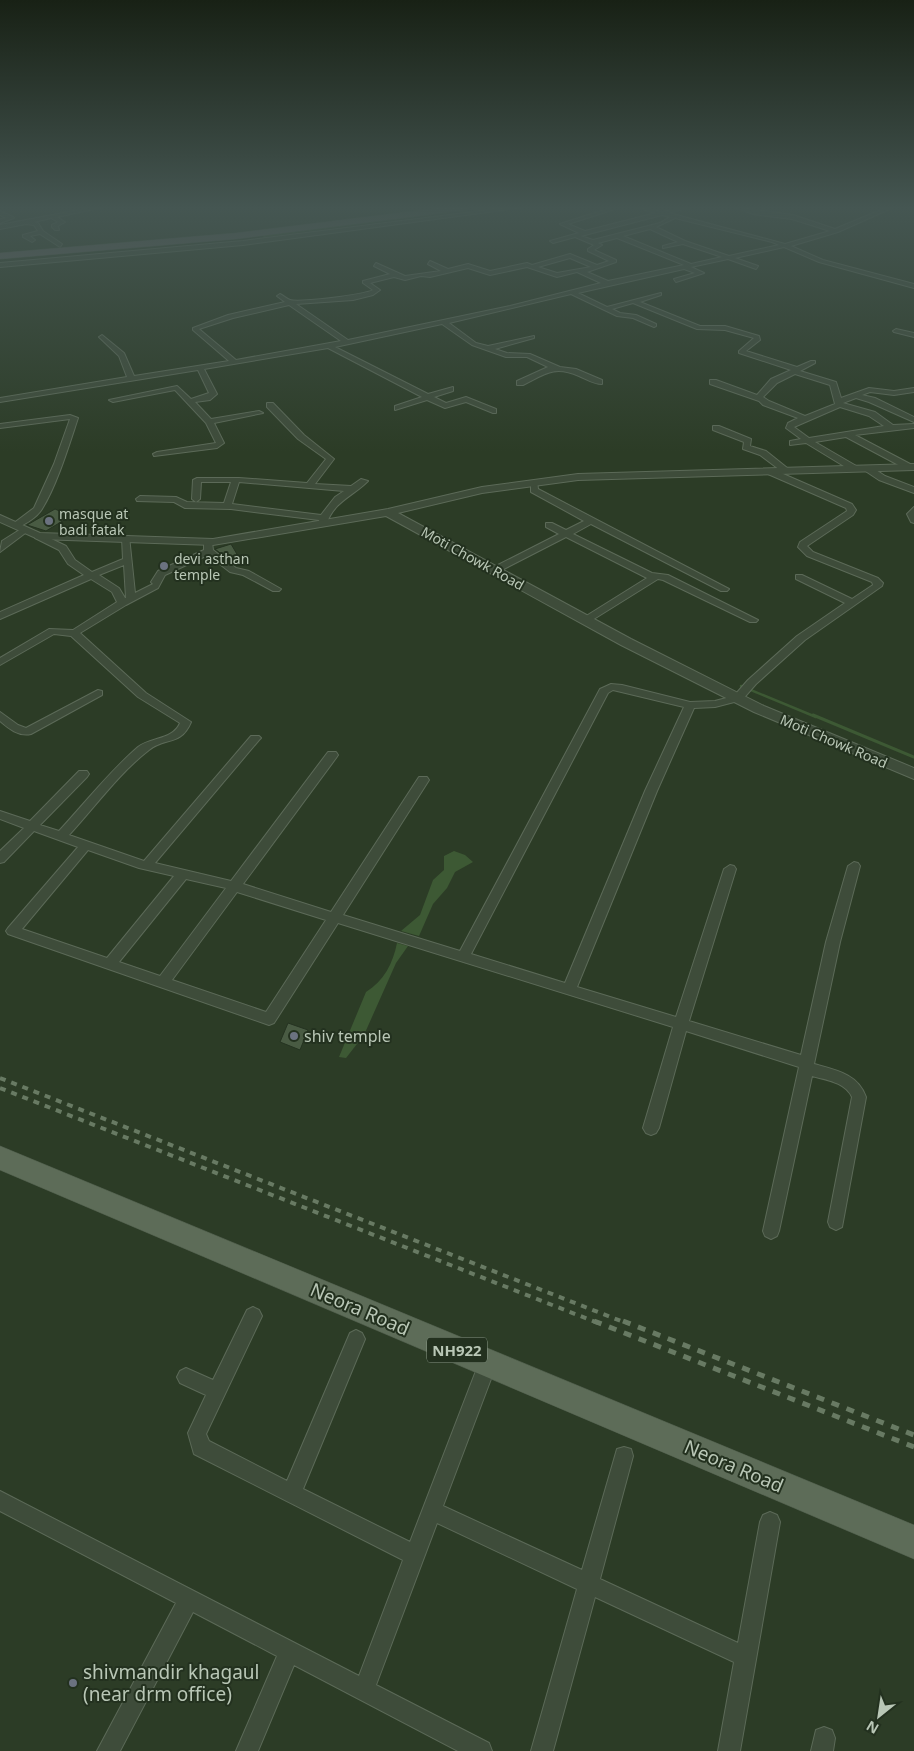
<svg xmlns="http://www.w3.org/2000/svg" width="914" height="1751" viewBox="0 0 914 1751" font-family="'Noto Sans',sans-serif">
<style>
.water{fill:#3d5934}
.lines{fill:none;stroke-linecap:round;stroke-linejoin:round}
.stream-far1{stroke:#3d5934;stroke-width:2.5}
.stream{stroke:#3d5934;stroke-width:3}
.canal{fill:#3d5934;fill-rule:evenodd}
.building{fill:#495b43;stroke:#253321}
.minor-casing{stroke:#5c6a58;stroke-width:2}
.tertiary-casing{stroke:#5c6a58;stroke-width:2}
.primary-casing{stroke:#4a5846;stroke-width:1}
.trunk-casing{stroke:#495745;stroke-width:1}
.minor{fill:#3e4c3a;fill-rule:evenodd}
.tertiary{fill:#3e4c3a;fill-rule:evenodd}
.primary{fill:#5d6c58;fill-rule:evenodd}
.trunk{fill:#646264;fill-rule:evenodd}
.rail-far1{stroke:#687a63;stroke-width:4;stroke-dasharray:6 6;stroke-linecap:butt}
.rail{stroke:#687a63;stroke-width:5;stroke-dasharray:8 8;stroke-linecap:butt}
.worship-dot{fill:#6b7280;stroke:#23311f;stroke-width:2}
.labels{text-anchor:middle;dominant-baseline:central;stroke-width:4;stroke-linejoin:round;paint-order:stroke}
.far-poi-label{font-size:14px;fill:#b9c7b6;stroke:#23311f;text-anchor:start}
.far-street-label{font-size:14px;fill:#b9c7b6;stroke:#23311f}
.shield{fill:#23311f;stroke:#8c9a89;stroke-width:1}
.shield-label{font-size:15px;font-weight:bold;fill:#b9c7b6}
.poi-label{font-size:16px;fill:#b9c7b6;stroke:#23311f;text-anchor:start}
.near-street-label{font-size:19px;fill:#b9c7b6;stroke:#23311f}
.near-poi-label{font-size:19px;fill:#b9c7b6;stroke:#23311f;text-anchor:start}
</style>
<rect width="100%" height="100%" fill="#2c3c26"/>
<path class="water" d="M454,851L465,855L473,862L455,872L447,888L433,904L419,936L401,931L420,915L433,880L444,870V856Z
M397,943L408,946L396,963L364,1035L346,1058L339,1057L366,992C384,981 393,963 397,943Z"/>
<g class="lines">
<path class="stream-far1" d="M741,686L816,717"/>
<path class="stream" d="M813,715L914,757"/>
<path class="canal" d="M484,207H495L264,237L261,235Z"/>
</g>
<path class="building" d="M55,509L71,516L46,531L27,525Z
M231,544L241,561L233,563L215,549Z
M288,1023L308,1030L300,1050L280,1042Z"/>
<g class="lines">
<defs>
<path id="minor" d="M94,207H103L57,217L65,222L58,226L59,230H55L52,227V225L58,222L51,218L34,222L38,223L43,231L62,244L60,247L40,234L30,236L35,240L32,242L23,237V235L38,231L34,225L26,224L0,229V225Z
M513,207H525L243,245L0,267V263L243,241Z
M601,207H606L612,210L568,224L585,231L656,213L635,207L662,212L689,207L669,213L785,244L830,231L792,219L753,214L735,207L793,215L835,229L888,207H894L838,232L791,246L823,260L914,284V288L819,262L784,247L735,258L758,266L756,269L728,259L691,267L704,273L676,282L674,279L695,273L684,269L578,293L607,307L661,293V295L640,302L700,326H725L759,336L760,340L746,351L797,367L811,361H815V363L800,371L836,382L841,398L869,388L894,391L914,388V392L894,395L870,392L862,395L875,398L914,417V422L869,402L856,398L843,403L875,412L893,425L914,424V428L855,435L912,465V469H906L846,437L815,442L858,467V471H852L806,443L790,445V441L801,439L786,428L788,423L798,418L763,405L759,401L710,384V380H716L757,395L771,379L791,370L739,353V351L754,338L725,330L697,329L633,303L612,309L620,313L636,315L656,324V326L654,327L633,318L617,316L571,294L449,323L476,343L488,346L534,336V338L495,349L507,353L530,354L560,367L576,369L602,380V384C594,384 586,379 579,376C554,365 545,374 523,385H517V381L548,367L527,357H506L472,345L442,324L335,347L428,394L453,387V391L434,397L446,403L466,397L496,409V413H493L466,402L445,408L427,400L395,410V406L422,397L328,348L204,369L217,394L210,400L195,402L211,419L259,411L263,413L214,423L224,443L217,448L154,456L153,454L157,452L216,443L206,423L175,390L113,402L109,400L177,386L191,399L209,393L198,370L0,402V398L127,377L119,356L99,337L102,335L124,353L134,376L229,361L193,330V328L228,315L285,302L277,296L280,294C284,296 287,299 290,300C298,303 364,295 373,290L363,283V281L390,274L374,266L376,263L405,276L441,271L428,264L430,261L448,269L468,264L490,271L527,263L532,265L570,254L597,265L609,261L588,251V249L594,245L575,237L553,243L550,241L579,233L560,224L604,210ZM662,215L670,217L660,223L593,240L581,236ZM675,218L772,242L779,245L729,256L685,241L656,227ZM650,229L678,242L663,246V248L683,244L722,257L691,264L623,236ZM617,238L684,265L608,281L587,272L616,262V260L594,250L602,245L598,243ZM570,258L591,267L557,273L538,267ZM527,267L557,277L577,272L601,283L510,306L348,340L296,304L353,300L373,295L380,290L370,283L394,277L405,280L421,276L430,277L468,268L490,275ZM289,305L341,341L236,360L199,329L233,318ZM795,374L830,385L835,404L805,416L769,401L763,397L777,383ZM840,407L869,416L884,426L809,438L794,427Z
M0,211L13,217L14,218L0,223V219L6,218L0,215Z
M896,329L914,333V337L894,332L893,331Z
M267,403H273L304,435L334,459L315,484L351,486L361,479L368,481C352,497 334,501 326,525H320L319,520L231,509L185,508L174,502L137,501L136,499L140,496L176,497L187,502L224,503L231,482H201L200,499L196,502L192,499L193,480L197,478H239L307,483L326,459L298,439L267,407ZM239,482L344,491L335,497L321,515L232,504Z
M70,415L78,418C69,445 57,485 42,509C38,516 22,528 14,527V523L34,508L54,464L70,419L0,428V424Z
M713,426H719L751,439L750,446L766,451L791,471L784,473L760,455L743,449L744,442L713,430Z
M864,466H870L885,476L914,487V493L879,480L864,470Z
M768,470H774L852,504L856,510L853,515L807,546L813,552L878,578L883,583L882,586L805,640L756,684L742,700L715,707L694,708L657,791L577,987L676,1017L724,869L730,865L734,866L736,869L689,1021L801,1055L826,942L848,866L854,862L858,863L860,866L840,942L814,1064C836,1070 858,1074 866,1097L842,1227L836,1230L830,1227L828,1222L852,1097C845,1082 826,1080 812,1076L779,1231L777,1236L771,1239L765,1236L763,1231L799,1067L686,1031L659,1128L656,1133L651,1135L646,1133L643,1128L673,1027L338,923L274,1023L269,1025L8,934L6,931L8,928L78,847L34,831L4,862L0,863V851L24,828L0,819V811L30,821L79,771H87L89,774L87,777L40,825L59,831C85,803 109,772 138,747C151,737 173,740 180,723L138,697L71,636L54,634L0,665V658L49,629L73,630L117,602L112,592L91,579L0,619V612L84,575L68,564L59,550L35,538V534H41L66,546L75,560L92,572L123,559L122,538L129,536L135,593L153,584L151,582L158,571L204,550V542L208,539L212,542L213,550L236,568L249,571L281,589L279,591H273L243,575L230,572L208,555L165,575L158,588L126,605L80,633L146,693L191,722C181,746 165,737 149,750C118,774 95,807 69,835L144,861L251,736H259L261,738L259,740L155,863L231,881L328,752H336L338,755L336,758L243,884L331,912L419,777H427L429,780L343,915L460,951L600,689L611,684L622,685L690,702L715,701L734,696L748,680L797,636L845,603L796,579V575H802L852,599L873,585L872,582L807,556L798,547L800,542L847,511L846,508L768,474ZM124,565L126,598H125L119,588L99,575ZM613,690L684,707L645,791L565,983L471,954L608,693ZM88,850L139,868L174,876L107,958L22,929ZM186,879L226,888L160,976L119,962ZM237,892L326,920L266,1012L172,980Z
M531,481H537L538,489L729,589L727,591H721L591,524L573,534L652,573L668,575L758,620L756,622H750L663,580L658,579L589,622H583V618L647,578L566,537L498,572H492V568L559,534L546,527V523H552L566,530L584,521L531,492Z
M914,507V523L911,522L907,514Z
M21,529L28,531L0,552L2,541Z
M98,690L102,691V695L31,734C19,737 8,728 0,721V712L18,725L26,728Z
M253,1307L259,1310L262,1316L206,1434L209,1441L287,1481L350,1333L356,1330L362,1333L365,1339L303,1489L410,1542L479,1363L482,1357L488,1354L494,1357L497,1363L443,1506L582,1570L615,1456L617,1449L624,1447L631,1449L633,1456L600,1579L738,1643L760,1522L763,1515L770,1512L777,1515L780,1522L740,1751H718L734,1662L595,1597L553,1751H531L577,1589L437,1523L376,1685L489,1743L492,1751H458L294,1665L258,1751H236L277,1656L193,1612L120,1751H97L176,1603L0,1511V1491L359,1676L403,1560L194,1454L188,1433L206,1395L180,1383L177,1377L180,1371L186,1368L213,1380L247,1310Z
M824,1727L832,1730L835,1738L833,1751H811L816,1730Z"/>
<path id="tertiary" d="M914,464V470L578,480L482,493L398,513L631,639L764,706L914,768V779L754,712L621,645L386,516L213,545L38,539L0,522V515L40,533L213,539L388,509L482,487L578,474Z"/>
<path id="primary" d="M0,1146L914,1525V1559L0,1170Z"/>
<path id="trunk" d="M447,207H470L465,210L236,239L0,259V253L236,233Z"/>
</defs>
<use href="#minor" class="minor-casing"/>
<use href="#tertiary" class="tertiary-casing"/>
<use href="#primary" class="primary-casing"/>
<use href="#trunk" class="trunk-casing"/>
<use href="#minor" class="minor"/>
<use href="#tertiary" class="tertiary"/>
<use href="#primary" class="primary"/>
<use href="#trunk" class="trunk"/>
<path class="rail-far1" d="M0,1078L626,1323
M0,1088L598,1323"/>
<path class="rail" d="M594,1321L914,1447
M623,1321L914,1435"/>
</g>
<linearGradient id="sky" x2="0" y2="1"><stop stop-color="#182115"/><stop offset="0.46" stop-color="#455652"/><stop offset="1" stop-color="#455652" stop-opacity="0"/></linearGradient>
<rect width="914" height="452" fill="url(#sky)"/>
<g class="worship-dot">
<circle cx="49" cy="521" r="5"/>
<circle cx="164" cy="566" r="5"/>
<circle cx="294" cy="1036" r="5"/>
<circle cx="73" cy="1683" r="5"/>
</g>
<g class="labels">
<g class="far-poi-label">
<text x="59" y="513">masque at<tspan x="59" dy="16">badi fatak</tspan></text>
<text x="174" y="558">devi asthan<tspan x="174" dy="16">temple</tspan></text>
</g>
<g class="far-street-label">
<text transform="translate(473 558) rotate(29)">Moti Chowk Road</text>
<text transform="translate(834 741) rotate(23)">Moti Chowk Road</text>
</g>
<rect class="shield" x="427" y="1337.5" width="60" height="25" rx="4"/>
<g class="shield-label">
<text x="457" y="1350">NH922</text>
</g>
<g class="poi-label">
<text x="304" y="1036">shiv temple</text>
</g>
<g class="near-street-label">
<text transform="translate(360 1309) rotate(23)">Neora Road</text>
<text transform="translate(734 1466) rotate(23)">Neora Road</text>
</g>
<g class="near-poi-label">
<text x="83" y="1672">shivmandir khagaul<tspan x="83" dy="22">(near drm office)</tspan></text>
</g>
</g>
<g transform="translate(879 1716) rotate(210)" stroke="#23311f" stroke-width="4" paint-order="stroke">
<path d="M0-4L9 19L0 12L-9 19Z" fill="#b9c7b6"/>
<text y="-8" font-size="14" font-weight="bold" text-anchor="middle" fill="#b9c7b6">N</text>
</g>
</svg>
